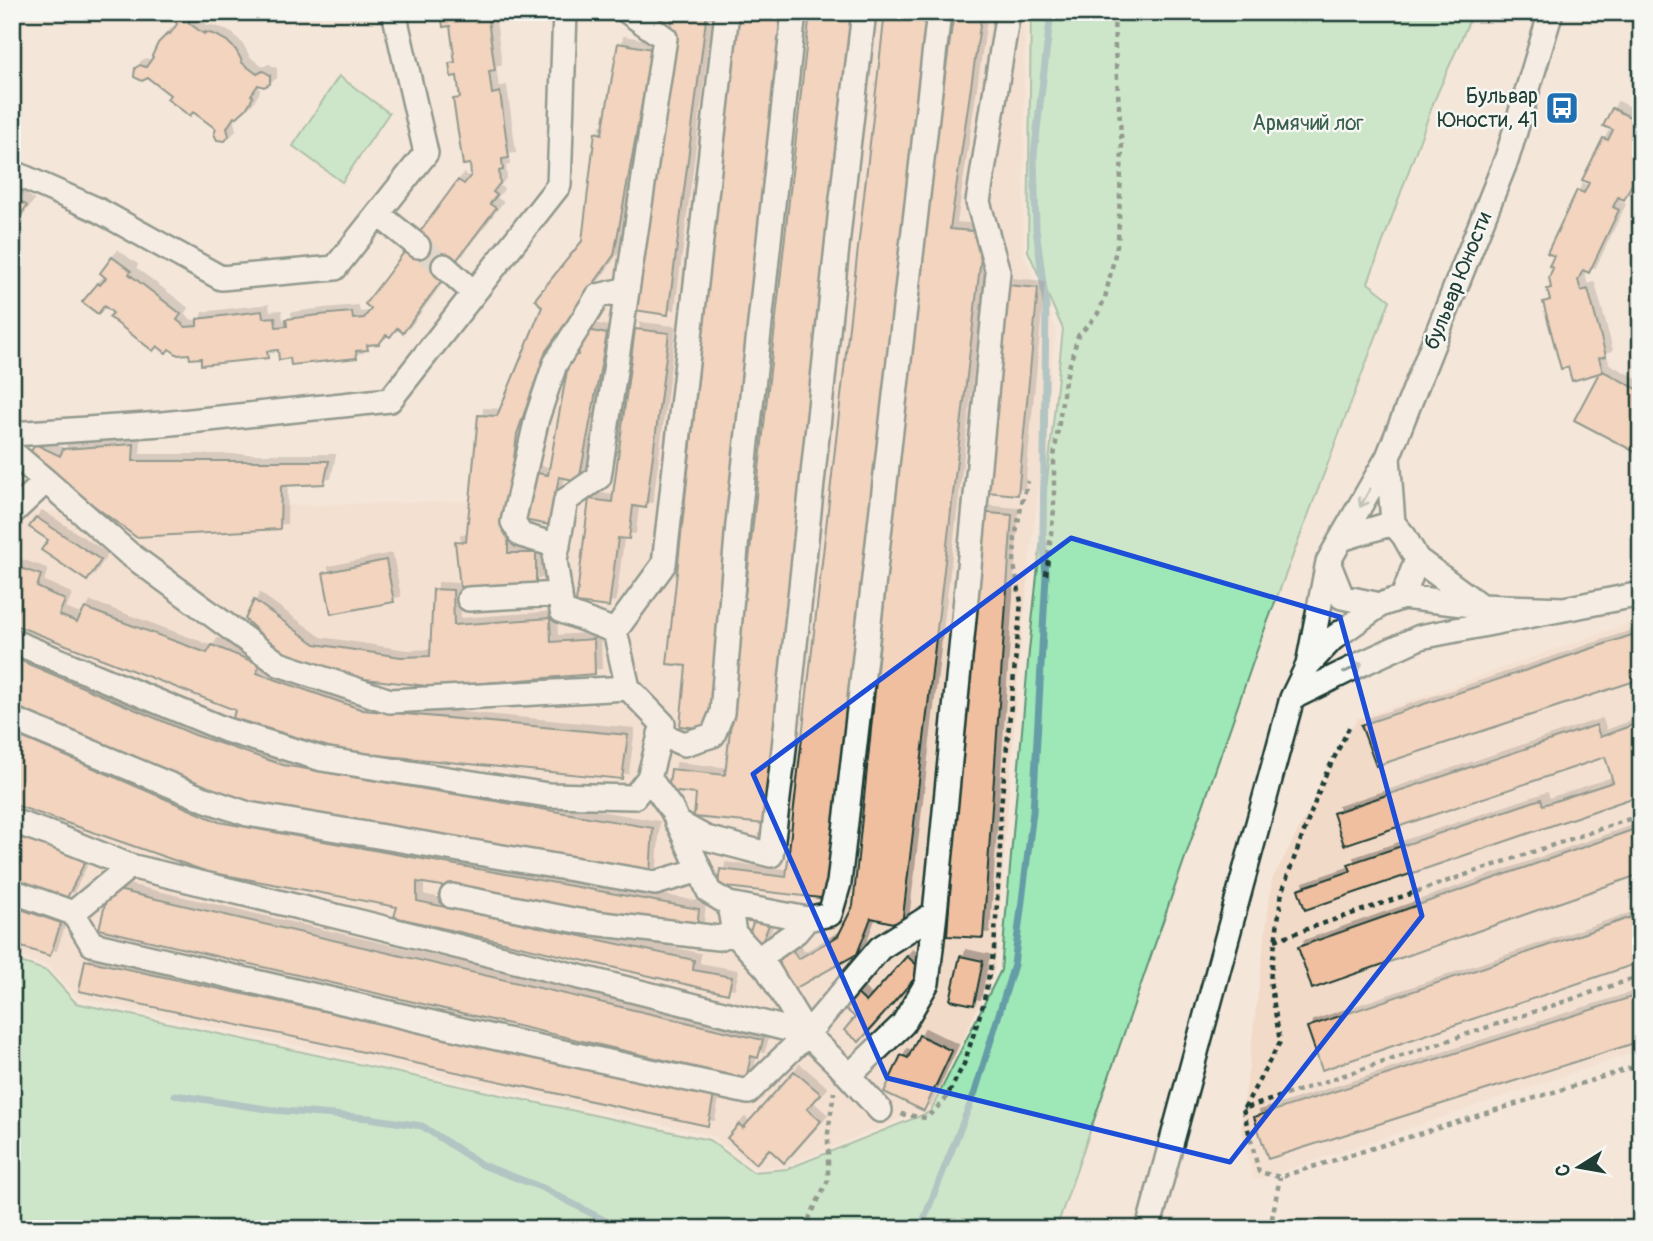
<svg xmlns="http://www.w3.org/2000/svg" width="1653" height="1241" viewBox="0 0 1653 1241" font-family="Pangolin,sans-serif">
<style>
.built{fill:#f2dac8}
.green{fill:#9ee7b6;stroke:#5e9275;stroke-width:2}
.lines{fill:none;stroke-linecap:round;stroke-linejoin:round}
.stream{stroke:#659da7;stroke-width:7}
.building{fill:#efbf9f;stroke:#1f3d34;stroke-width:2;filter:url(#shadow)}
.minor-tunnel{stroke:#c9c4b8;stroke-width:23;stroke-dasharray:23 11;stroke-linecap:butt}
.minor-casing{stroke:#1f3d34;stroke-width:28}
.path{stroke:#1f3d34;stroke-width:4.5;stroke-dasharray:5 5;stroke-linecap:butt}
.minor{stroke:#f6f6f2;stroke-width:23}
.oneway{stroke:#8a9a93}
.marked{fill:none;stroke:#1d4ed8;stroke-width:5;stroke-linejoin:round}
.labels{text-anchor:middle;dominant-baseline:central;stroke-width:5;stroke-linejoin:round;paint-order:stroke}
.poi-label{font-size:21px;fill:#1f3d34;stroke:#f6f6f2;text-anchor:end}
.park-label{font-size:21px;fill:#385f4e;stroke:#f6f6f2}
.street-label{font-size:21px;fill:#1f3d34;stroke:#f6f6f2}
</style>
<defs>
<filter id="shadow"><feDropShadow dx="6" dy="-6" stdDeviation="0" flood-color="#0004"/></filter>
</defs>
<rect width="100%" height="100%" fill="#f4e6d9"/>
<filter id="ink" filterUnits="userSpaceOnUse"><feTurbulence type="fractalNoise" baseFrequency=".0143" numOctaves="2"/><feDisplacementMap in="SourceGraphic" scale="14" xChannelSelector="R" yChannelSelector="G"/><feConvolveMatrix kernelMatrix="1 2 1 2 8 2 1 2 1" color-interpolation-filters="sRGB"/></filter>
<g filter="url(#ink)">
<path class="built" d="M659,12H1025L1023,253L1056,328L1020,649L995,969L930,1112L902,1118L786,1166L756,1169L711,1135L78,998L50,967L12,954V507L48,512L468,501L614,255Z
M1641,619V1050L1254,1181L1241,1129L1272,880L1357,719Z"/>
<path class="green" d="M1031,12H1473L1434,101L1368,283L1390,300L1261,639L1056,1229H12V959L47,971L76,1003L709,1140L753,1172L787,1169L930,1112L1001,970L1029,651L1063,329L1028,251Z
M339,76L389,113L342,182L293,146Z"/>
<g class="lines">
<path class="stream" d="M175,1095L273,1110L369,1118L422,1126L482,1165L543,1188L621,1229
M920,1229L975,1092L1014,965L1033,812L1046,575L1043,537L1046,305L1036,229L1034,155L1051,12"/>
</g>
<path class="building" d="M177,12H188L190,17L189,23L204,34L205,32L216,35L227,41L236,50L242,61L241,62L257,74L263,71L270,75V84L264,87L258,85L251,95L253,96L252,99L246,109L236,118L234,117L227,128L229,136L225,141L217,140L214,134L216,129L193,112L190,116L167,99L170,95L148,78L142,81L134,77L135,68L140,65L146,67L153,57L152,56L158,43L168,33L170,34L177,24L174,19Z
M441,12H487L495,70L489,71L492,94L500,92L509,158L502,159L503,170L499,171L500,183L493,192L497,195L490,204L496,208L456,261L451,257L437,275L442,280L403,333L397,328L390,337L386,335L379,344L367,345L368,350L356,351L357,358L291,365L290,358L279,360L278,350L267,351L268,358L201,365V358L190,359L189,354L178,355L169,349L166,353L157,346L153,351L109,317L113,313L104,306L98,314L82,302L98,283L100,285L106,278L100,273L112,257L131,271L129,274L181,314L177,320L186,327L197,326V319L262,311L263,318L275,317L276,327L287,326L286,319L319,315L352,312L353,319L364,318L371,309L365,304L385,278L405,251L411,256L418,246L419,233L458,180L464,184L471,175L470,164L463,165L453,99L460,98L457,76L451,77L449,63L455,62L450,26L443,27Z
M673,12H707L668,315L634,310Z
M738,12H786L708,729L680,726L686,666L667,664Z
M810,12H854L765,824L694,817L696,794L668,791L671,769L725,775Z
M885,12H931L829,899L718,886L720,869L786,877Z
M954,12H982L950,229L984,232L902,925L871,918L857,954L792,990L777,958L792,949L798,959L838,936L853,906L920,249Z
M618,43L652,49L614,255L546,351L517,434L508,507V553H536V583L460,587L455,541L466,542L478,415L497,416L542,307L535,299L582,241L595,132L602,134Z
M1612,108L1634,119L1633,122L1641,126V166L1624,200L1618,197L1613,207L1619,210L1589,273L1583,270L1578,280L1581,291L1588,289L1606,356L1599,358L1603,372L1572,381L1568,367L1561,369L1543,302L1550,300L1547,289L1551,288L1549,277L1553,268L1549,266L1554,256L1547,253L1577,190L1584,193L1589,183L1582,180L1603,138L1608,140L1613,130L1603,126Z
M12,195L27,206L13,225H12Z
M1007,285L1038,288L1018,495L987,492Z
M583,329L607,334L579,481L559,477L550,525L523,520L532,472L548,475L570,354L578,355Z
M635,329L669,333L646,508L633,506L629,539L618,538L609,607L576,603L589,499L612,502Z
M1603,371L1641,391V455L1574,420L1599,373Z
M35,444L60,456L63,449L134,444L133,461H329L324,484L281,486L280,529L136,537L28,457Z
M977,512L1012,515L983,938L947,936Z
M36,517L101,560L87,581L41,550L48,540L29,527Z
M386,560L394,602L331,614L323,573Z
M12,565L41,575L37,587L65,600L59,615L77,622L85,608L207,653L212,645L259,664L257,673L363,710L628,735L622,779L345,752L233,718L235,710L12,624Z
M433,589L453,590L454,625L550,618L551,642L594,639L595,674L436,687L365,679L319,667L278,651L245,619L254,600L315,644L401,657L430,656Z
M1641,632V679L1376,766L1361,725Z
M12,657L195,735L283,765L653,828L650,873L223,797L12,706Z
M1641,722V750L1636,752L1641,765V795L1305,910L1298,889L1351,871L1348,864L1541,799L1543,805L1613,782L1605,757L1344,845L1333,813L1596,725L1600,737Z
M12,733L219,822L699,909L697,928L417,882V901L694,960L693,970L732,977L728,994L394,917L397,907L208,872L12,804V774L15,759L12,758Z
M1641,827V874L1312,989L1298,947Z
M12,833L86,860L67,898L12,880Z
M109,888L763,1040L758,1058L751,1056L746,1079L99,929Z
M12,906L61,923L50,956L12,944Z
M1641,914V962L1322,1070L1307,1027Z
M755,917L770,922L760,948L746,943Z
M907,956L922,970L859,1042L844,1030L855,1017L842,1006L855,992L866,1002Z
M960,956L983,961L974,1005L950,1000Z
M85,960L714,1095L708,1126L79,991Z
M1641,994V1041L1268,1159L1254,1117Z
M919,1035L952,1051L924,1111L884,1092L901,1055L908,1058Z
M794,1071L821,1094L807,1109L821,1121L784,1163L769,1149L756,1164L727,1138L739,1124L743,1128Z"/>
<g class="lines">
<path class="minor-tunnel" d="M418,246L444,266"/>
<defs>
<path id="minor" d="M628,12L665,38L599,477L566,500L555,560L562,611L615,631L628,688L663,724L649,778L672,810L700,870L709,892L729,904L734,933L768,970L807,1034L838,1064L880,1110
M12,172L98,210L221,278L335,268L426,153L394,12
M378,214L418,246
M444,266L474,293
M12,434L162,424L390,400L559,185L565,12
M12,452L46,481L12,513
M1388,457L1393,523
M46,481L128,553L279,664L390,701L628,688
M1393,523L1404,536L1417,559L1403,597L1380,605L1342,597L1328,562L1341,539Z
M1341,539L1388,457L1507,158L1551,12
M558,546L521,535L513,522L537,418L555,364L598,296L627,289
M1417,559L1478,604
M1403,597L1480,606L1564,609L1641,594
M469,599L560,594
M615,631L664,564L727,12
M12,641L226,730L322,759L548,795L634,797L649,778
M1308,665L1332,639L1380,605
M1292,698L1361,664L1420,637L1564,609
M12,719L204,799L248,814L655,883L700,870
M660,734L684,744L713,735L722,713L738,524L794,12
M12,821L53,835L130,866L360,922L807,1034L880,948L935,913L998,272L978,202L1008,12
M677,822L706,838L771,855L783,758L842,199L864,12
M12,891L73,913L92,944L493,1037L748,1092L807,1034
M452,896L578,921L718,938L734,933
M729,904L807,919L830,914L839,883L939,12
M73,913L130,866
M758,959L796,932L807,919
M849,1076L903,1024L927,983L935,913
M1148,1229L1292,698L1308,665L1328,562"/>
</defs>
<use href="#minor" class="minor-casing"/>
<path class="path" d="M1046,575L1054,510V457L1065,381L1078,336L1097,315L1105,298L1118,241L1122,149L1115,50L1114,12
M1275,940L1641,815
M1641,976L1243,1109L1259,1172L1280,1177L1641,1065
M1244,1108L1280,1042L1270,980L1282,891L1324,778L1350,726
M901,1114L926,1118L945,1100L964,1064L983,1005L994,949L1000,856V817L1021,602L1014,565L1015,538L1022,502L1028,481
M804,1229L828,1180V1133L834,1092
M1270,1229L1280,1177"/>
<use href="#minor" class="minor"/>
</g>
<defs><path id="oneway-shaft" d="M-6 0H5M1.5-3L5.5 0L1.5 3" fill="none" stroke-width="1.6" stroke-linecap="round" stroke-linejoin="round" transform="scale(1.75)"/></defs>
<g class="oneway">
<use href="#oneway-shaft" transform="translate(1365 498) rotate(119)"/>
<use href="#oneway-shaft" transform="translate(1353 668) rotate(-26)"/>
</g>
</g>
<path d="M0 0H1653V1241H0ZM1071,538L1340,617L1422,916L1230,1162L887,1078L753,774Z" fill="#f4e6d9" fill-opacity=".55" fill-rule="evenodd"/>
<path class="marked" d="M1071,538L1340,617L1422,916L1230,1162L887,1078L753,774Z"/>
<defs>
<symbol id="bus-square" viewBox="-11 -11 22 22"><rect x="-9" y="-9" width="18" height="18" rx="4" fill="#1f6fb2" stroke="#f6f6f2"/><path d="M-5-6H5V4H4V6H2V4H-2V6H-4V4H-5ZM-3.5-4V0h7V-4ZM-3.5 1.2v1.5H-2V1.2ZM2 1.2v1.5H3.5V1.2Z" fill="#fff"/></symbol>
</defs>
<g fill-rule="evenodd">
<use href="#bus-square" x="1543" y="89" width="38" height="38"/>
</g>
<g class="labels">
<g class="poi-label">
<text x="1538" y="96">Бульвар<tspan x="1538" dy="24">Юности, 41</tspan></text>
</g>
<g class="park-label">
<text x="1308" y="123">Армячий лог</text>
</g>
<g class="street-label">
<text transform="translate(1458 281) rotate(-68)">бульвар Юности</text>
</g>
</g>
<rect width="1653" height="1241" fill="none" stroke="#f6f6f2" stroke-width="42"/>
<rect x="21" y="21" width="1611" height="1199" fill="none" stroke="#1f3d34" stroke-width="2.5" filter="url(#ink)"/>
<g transform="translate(1579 1167) rotate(259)" stroke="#f6f6f2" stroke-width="5" paint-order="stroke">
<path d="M0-5L12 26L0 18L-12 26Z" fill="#1f3d34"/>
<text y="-10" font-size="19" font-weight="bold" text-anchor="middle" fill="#1f3d34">С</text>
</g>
</svg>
